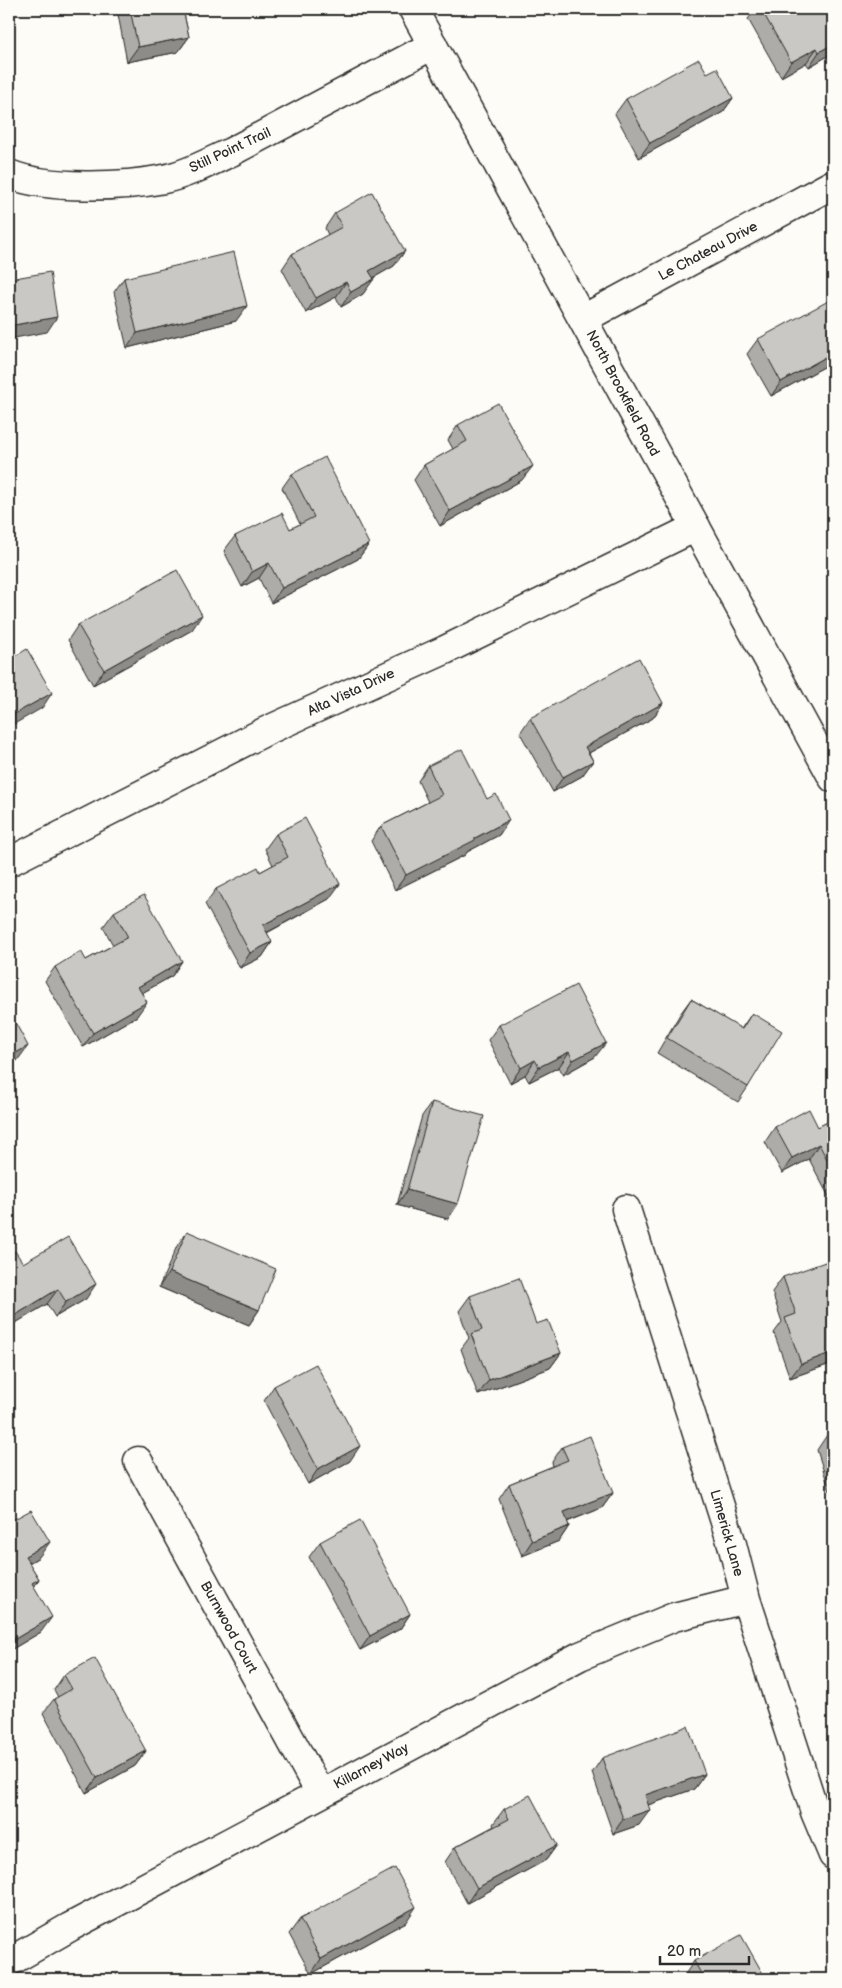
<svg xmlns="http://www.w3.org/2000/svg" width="842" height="1988" viewBox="0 0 842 1988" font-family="'Balsamiq Sans',sans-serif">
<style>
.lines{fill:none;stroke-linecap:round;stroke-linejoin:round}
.minor-casing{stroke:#2b2b2b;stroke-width:31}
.tertiary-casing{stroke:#2b2b2b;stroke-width:31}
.minor{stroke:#fdfcf7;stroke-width:28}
.tertiary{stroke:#fdfcf7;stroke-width:28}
.wall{fill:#adaca9;stroke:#2b2b2b}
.shaded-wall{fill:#8d8c89;stroke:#2b2b2b}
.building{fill:#c9c8c4;stroke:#2b2b2b}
.labels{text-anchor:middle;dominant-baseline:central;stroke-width:5;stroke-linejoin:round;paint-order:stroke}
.street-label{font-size:14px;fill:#2b2b2b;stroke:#fdfcf7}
</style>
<rect width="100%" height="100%" fill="#fdfcf7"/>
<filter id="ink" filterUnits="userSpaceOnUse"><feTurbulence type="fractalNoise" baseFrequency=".02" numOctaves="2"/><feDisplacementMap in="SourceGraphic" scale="10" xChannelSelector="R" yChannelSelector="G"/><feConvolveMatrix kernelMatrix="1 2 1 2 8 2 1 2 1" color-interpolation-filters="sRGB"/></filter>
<g filter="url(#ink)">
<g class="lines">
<defs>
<path id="minor" d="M9,174C47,190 123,187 164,179C187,174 210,162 231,152L433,45
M583,319L833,184
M9,862L266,731L445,650L696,527
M626,1209L732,1544L746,1599L815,1812L833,1855
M138,1461L320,1793
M9,1962L70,1927L580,1656L674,1617L746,1599"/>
<path id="tertiary" d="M413,9L833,778"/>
</defs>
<use href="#minor" class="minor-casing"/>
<use href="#tertiary" class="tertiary-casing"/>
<use href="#minor" class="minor"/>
<use href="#tertiary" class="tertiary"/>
</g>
<path class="wall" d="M117,9H183L189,37L178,52L127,62Z
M756,9H833V53L809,67L806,63L781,77L748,19Z
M707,73L733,98L723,112L639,158L615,114L626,99Z
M335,213L405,251L394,266L373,278L363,294L341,307L336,297L306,313L282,269L292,254L328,235L325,228Z
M124,278L236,321L127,348L114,292Z
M758,339L833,362L771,396L747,354Z
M458,425L522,480L440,526L414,480L424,465L453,449L448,440Z
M292,474L369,544L358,559L271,603L259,578L242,587L224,551L235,536L290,529L300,524L282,488Z
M78,625L192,630L93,685L68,640Z
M663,703L653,718L589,753L593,761L582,776L553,792L520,733L530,718Z
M428,766L487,799L509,820L499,835L467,852L465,855L395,890L371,841L381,826L428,802L418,781Z
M276,834L329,899L267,933L272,942L262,957L240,968L205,904L216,889L260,872L273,865L265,849Z
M114,912L182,961L172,976L142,993L137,1016L83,1047L45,981L55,967L86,960L113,945L103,927Z
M691,999L741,1029L752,1013L748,1087L738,1102L657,1053L680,1014Z
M499,1025L595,1057L563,1075L559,1067L529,1082L525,1075L510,1083L488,1040Z
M432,1102L448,1219L397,1205L422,1116Z
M833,1119V1200L831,1201L809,1159L782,1173L765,1142L775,1127H818Z
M187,1231L259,1310L249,1325L159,1287L177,1246Z
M9,1255L86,1299L55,1317L47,1304L9,1327Z
M783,1277L833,1363L790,1378L774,1333L782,1322L772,1292Z
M470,1296L536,1324L561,1353L550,1368L478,1395L461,1349L469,1338L459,1311Z
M274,1386L350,1461L308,1484L264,1401Z
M833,1433V1501L817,1450L827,1435Z
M562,1447L613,1493L602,1508L567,1522L569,1526L559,1541L522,1556L499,1499L509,1484L553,1466L552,1462Z
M9,1522L39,1557L29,1563L39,1579L34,1586L41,1632L9,1651Z
M320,1542L410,1614L400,1629L360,1650L309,1557Z
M64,1675L146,1751L135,1766L86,1793L43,1713L54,1699L58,1697L54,1690Z
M602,1758L705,1774L694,1789L648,1805L639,1825L613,1834L592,1773Z
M504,1809L557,1845L546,1860L467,1903L445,1862L455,1847L494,1826L493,1824Z
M300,1919L406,1922L311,1974L289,1934Z
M694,1961L766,1979H686L684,1976Z"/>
<path class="shaded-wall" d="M189,37L178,52L127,62L138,47Z
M833,44V53L809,67L819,52Z
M817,48L806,63L781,77L791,62Z
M733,98L723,112L639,158L650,143Z
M405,251L394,266L359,286L369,271Z
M374,279L363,294L341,307L351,292Z
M346,282L336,297L306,313L316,298Z
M247,306L236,321L127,348L137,333Z
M57,317L47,332L9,339V326Z
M833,353V362L771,396L781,382Z
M533,466L522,480L440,526L450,511Z
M369,544L358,559L271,603L282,588Z
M269,563L259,578L242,587L252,572Z
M202,615L192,630L93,685L104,670Z
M52,693L42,708L9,727V717Z
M663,703L653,718L574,761L585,747Z
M593,761L582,776L553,792L563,777Z
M509,820L499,835L467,852L465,855L395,890L406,875Z
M340,884L329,899L253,940L263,925Z
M272,942L262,957L240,968L250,953Z
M182,961L172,976L128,1001L138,987Z
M147,1002L137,1016L83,1047L93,1033Z
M606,1043L595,1057L563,1075L573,1060Z
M28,1046L17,1061L9,1066V1057Z
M569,1052L559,1067L529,1082L539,1067Z
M535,1060L525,1075L510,1083L521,1068Z
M819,1144L809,1159L782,1173L792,1158Z
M407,1190L458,1204L448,1219L397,1205Z
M169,1272L259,1310L249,1325L159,1287Z
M96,1284L86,1299L55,1317L66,1302Z
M58,1289L47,1304L9,1327V1319Z
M833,1352V1363L790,1378L801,1364Z
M561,1353L550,1368L478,1395L489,1380Z
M360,1446L350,1461L308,1484L318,1469Z
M613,1493L602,1508L553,1527L564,1512Z
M569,1526L559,1541L522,1556L532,1541Z
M50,1542L39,1557L15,1571L25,1556Z
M39,1579L28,1594L32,1583Z
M410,1614L400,1629L360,1650L370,1636Z
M52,1617L41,1632L9,1651V1647L15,1639Z
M146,1751L135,1766L86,1793L97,1778Z
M705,1774L694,1789L634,1810L645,1795Z
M650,1810L639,1825L613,1834L623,1819Z
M557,1845L546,1860L467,1903L477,1888Z
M416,1907L406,1922L311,1974L321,1959Z"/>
<path class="building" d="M130,9H183L189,37L138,47Z
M761,9H833V44L819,52L817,48L791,62Z
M699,59L707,73L717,68L733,98L650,143L626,99Z
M372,192L405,251L369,271L374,279L351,292L346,282L316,298L292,254L342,227L335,213Z
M234,252L247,306L137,333L124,278Z
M50,272L57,317L9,326V279Z
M832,299L833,301V353L781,382L758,339Z
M498,403L533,466L450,511L424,465L467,441L458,425Z
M325,457L369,544L282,588L269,563L252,572L235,536L282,513L290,529L314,517L292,474Z
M177,570L202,615L104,670L78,625Z
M27,649L52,693L9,717V660Z
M639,658L663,703L585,747L593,761L563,777L530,718Z
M462,749L487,799L496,794L509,820L475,838V840L406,875L381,826L442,795L428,766Z
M305,818L340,884L263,925L272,942L250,953L216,889L258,867L260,872L288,857L276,834Z
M144,895L182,961L138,987L147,1002L93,1033L55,967L81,951L86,960L128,937L114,912Z
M576,985L606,1043L573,1060L569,1052L539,1067L535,1060L521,1068L499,1025Z
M691,999L742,1029L752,1013L782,1031L748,1087L667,1038Z
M9,1011L28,1046L9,1057Z
M9,1062L13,1069L9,1071Z
M432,1102L484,1116L458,1204L407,1190Z
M809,1109L818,1127L833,1119V1171L819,1144L792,1158L775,1127Z
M187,1231L276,1269L259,1310L169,1272Z
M68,1237L96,1284L66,1302L58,1289L9,1319V1255L15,1251L23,1263Z
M828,1261L833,1277V1352L801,1364L785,1318L796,1314L783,1277Z
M519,1278L536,1324L548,1320L561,1353L489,1380L471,1334L482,1330L470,1296Z
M316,1364L360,1446L318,1469L274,1386Z
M833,1433V1453L827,1435Z
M590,1436L613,1493L564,1512L569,1526L532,1541L509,1484L568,1460L562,1447Z
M31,1510L50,1542L25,1556L39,1579L32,1583L52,1617L15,1639L9,1629V1522Z
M360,1520L410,1614L370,1636L320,1542Z
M95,1658L146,1751L97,1778L54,1699L72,1689L64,1675Z
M688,1726L705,1774L645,1795L650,1810L623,1819L602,1758Z
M530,1795L557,1845L477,1888L455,1847L509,1819L504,1809Z
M395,1868L416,1907L321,1959L300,1919Z
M741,1935L766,1979H704L694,1961Z
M208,1974L211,1979H199Z"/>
</g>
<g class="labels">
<g class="street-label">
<text transform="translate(230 150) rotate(-25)">Still Point Trail</text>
<text transform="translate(708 251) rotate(-28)">Le Chateau Drive</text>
<text transform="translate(623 393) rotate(62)">North Brookfield Road</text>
<text transform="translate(351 692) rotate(-25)">Alta Vista Drive</text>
<text transform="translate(727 1533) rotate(74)">Limerick Lane</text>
<text transform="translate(229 1627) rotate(61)">Burnwood Court</text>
<text transform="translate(371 1766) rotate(-28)">Killarney Way</text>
</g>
</g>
<rect width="842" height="1988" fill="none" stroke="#fdfcf7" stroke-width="30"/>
<rect x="15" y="15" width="812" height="1958" fill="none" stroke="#2b2b2b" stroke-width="2" filter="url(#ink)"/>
<path d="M660 1956v8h89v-8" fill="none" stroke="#2b2b2b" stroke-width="2.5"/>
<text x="667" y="1956" font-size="15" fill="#2b2b2b" stroke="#fdfcf7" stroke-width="4" paint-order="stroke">20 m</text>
</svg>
